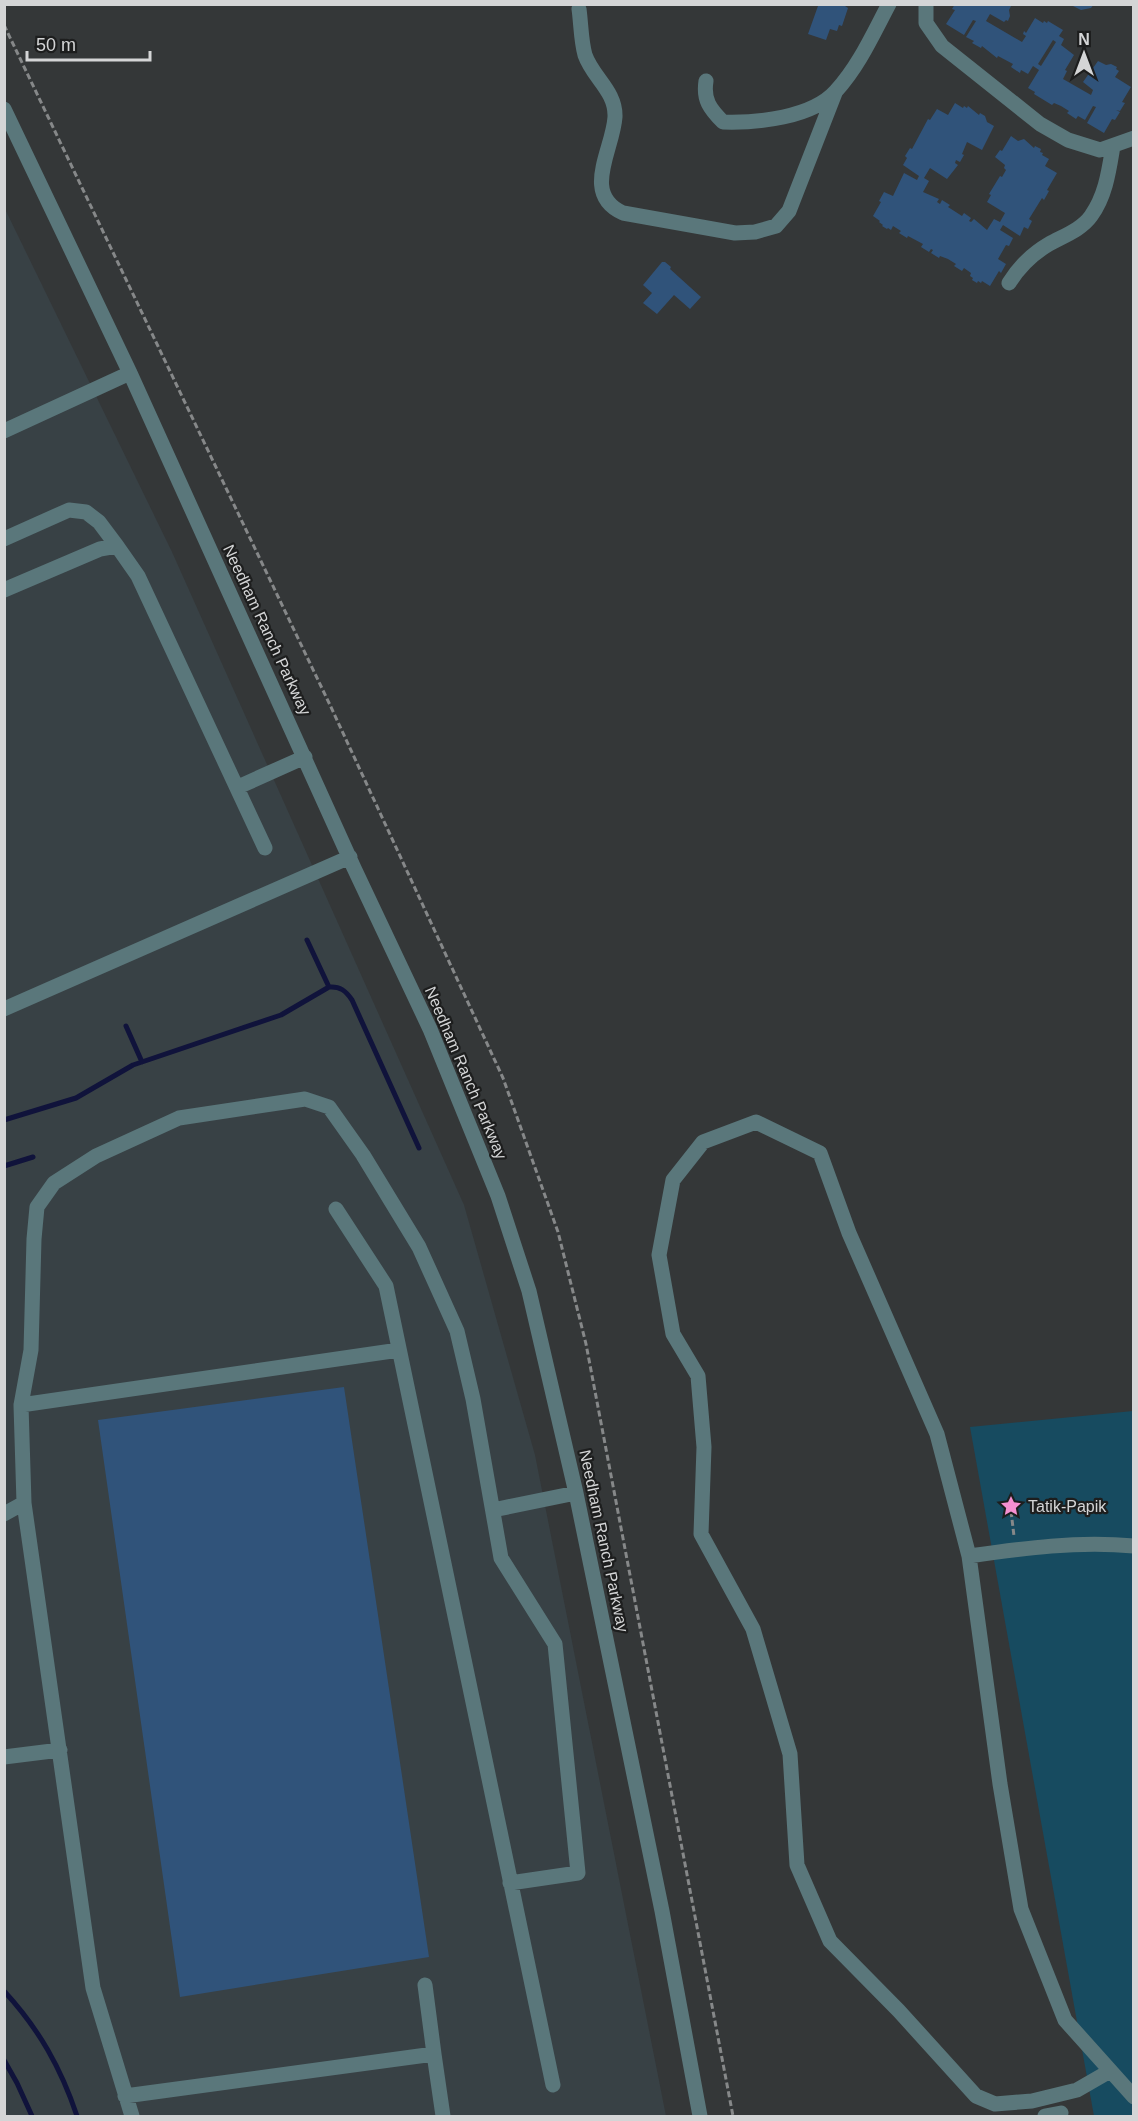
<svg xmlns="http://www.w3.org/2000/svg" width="1138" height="2121" viewBox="0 0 1138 2121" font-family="Helvetica,sans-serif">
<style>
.built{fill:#384145}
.green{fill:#174b60}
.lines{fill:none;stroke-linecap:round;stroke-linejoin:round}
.stream{stroke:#10133b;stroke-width:5}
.building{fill:#30537a;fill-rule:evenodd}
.path{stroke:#868889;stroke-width:3;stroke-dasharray:6 3;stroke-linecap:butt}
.minor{stroke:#5a777b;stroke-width:15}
.labels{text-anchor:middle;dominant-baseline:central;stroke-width:4.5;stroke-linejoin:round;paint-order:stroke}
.street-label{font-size:16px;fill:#d4d5d6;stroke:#1d1e1e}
.poi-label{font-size:16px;fill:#d4d5d6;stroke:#1d1e1e;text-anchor:start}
</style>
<rect width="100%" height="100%" fill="#343738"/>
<path class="built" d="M4,207L172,552L464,1205L535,1455L666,2116H5Z"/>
<path class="green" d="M1133,1411V2116H1094L970,1427Z"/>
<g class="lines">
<path class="stream" d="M307,940L329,987
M126,1026L142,1062
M4,1120L76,1098L133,1065L281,1015L329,987C340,986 346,991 352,1000L419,1148
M4,1166L33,1157
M4,1991C39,2029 61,2068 77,2116
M4,2060L17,2083L32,2116"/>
</g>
<path class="building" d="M814,4H842L848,8L842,26L839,25L837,31L830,29L826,40L808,34L818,6Z
M955,4H1012L1009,10L1010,16L1008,21L1006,20L1004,22L990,14L986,21L1022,42L1026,36L1023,34L1024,31L1026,33L1035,18L1043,23L1044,21L1047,23L1048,21L1063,30L1059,36L1064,39L1061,45L1074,55L1065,70L1067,71L1063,79L1091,95L1093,90L1083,82L1098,61L1106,65L1111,64L1117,67L1116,69L1119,71L1115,77L1131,87L1122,102L1125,103L1120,111L1116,110L1120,112L1115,120L1112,119L1104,133L1087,123L1096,107L1093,106L1085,120L1078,116L1076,119L1067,113L1069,111L1061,106L1054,103L1052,105L1034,94L1035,92L1028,88L1039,70L1033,66L1028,74L1021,70L1020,73L1011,67L1013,64L998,56L997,58L982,46L981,48L972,43L974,41L966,37L976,21L973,20L964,35L946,24L955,10L952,9ZM1053,40L1056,42L1041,66L1038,64Z
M1069,4H1094L1091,8L1081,10Z
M955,103L963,108L964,106L967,108L968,106L979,115L980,113L985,116L987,122L994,126L982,150L967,142L962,154L964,155L960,162L956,160L955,163L958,165L947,179L930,168L924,178L929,181L923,192L939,199L937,202L940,204L942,200L950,205L948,207L962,216L964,213L971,218L969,221L971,222L974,219L987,230L994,219L1000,222L1005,213L987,202L991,195L989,194L1000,176L1002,177L1006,170L1004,168L1005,165L995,157L1000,150L1002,151L1011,136L1018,141L1024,139L1034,148L1035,146L1041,149L1040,152L1043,153L1042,155L1049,159L1045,166L1057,173L1047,190L1049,191L1044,200L1042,198L1029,219L1032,221L1028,229L1024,227L1020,236L1003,225L1000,230L1013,238L1009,246L1006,245L998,259L1006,264L1001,273L999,271L990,286L982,281L981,283L978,281L977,283L972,280L973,278L970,276L971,273L964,268L962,271L954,266L956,264L948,259L940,256L939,258L931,253L933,250L931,249L929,252L921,247L923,244L908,236L907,238L899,233L901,231L893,226L891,230L888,228L887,229L882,226L883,225L879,222L880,221L873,216L881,202L879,201L884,192L893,196L904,173L917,180L919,176L903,165L907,158L905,156L910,148L912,149L928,119L930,120L937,109L948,115Z
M662,262H665L671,267L670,269L701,297L690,309L674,295L657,314L643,303L652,293L643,285Z
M344,1387L429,1957L180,1997L98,1420Z"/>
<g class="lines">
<path class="path" d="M4,25L330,705L503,1078L558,1232L586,1344L733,2116
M1011,1511L1014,1536"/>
<path class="minor" d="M926,4V23L942,46L1040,124L1068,140L1100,150L1134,138
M579,9C581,23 581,41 585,55C593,78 616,91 615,117C613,150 581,194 623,213L735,233L755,232L776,226L789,211L835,93
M706,81C703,100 710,109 723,122C757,123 812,118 836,91C859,66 873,34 889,4
M4,109L130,373L354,868L430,1029L498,1196L529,1291L576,1493L662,1911L700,2116
M1009,283C1019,267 1032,254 1049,244C1063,236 1081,230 1091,216C1106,195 1109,170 1113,146
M4,431L130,373
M4,539L69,510L86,512L99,522L117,546
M4,590L100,549L117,546L138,576L265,848
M238,787L305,757
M4,1009L350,857
M336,1209L386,1286L553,2085
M21,1405L399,1350
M493,1510L576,1493
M4,1514L24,1503
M969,1556C1026,1548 1076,1541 1134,1546
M4,1757L60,1750
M434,2054L443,2116
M1110,2071L1077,2090L1032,2101L995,2104L976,2096L899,2011L830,1941L797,1865L790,1754L753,1629L701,1534L704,1447L698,1376L673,1334L659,1255L673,1180L703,1142L756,1122L820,1153L849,1233L937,1434L969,1556L1000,1784L1021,1909L1065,2020L1134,2097
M125,2096L434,2054L425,1985
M132,2116L93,1988L24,1503L21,1405L31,1350L34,1239L37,1207L54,1183L96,1156L179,1118L305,1099L329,1107L363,1155L419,1247L457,1331L473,1399L501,1558L555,1644L578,1873L510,1883
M1045,2116L1061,2113"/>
</g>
<defs>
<symbol id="sight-bare" viewBox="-9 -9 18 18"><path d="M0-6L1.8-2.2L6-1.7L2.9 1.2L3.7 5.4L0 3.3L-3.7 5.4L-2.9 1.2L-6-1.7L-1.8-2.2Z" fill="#f590d1" stroke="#1d1e1e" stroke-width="2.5" paint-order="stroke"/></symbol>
</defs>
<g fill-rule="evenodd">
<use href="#sight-bare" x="996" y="1491" width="30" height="30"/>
</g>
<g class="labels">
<g class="street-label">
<text transform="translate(267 630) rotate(65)">Needham Ranch Parkway</text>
<text transform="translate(466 1073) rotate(67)">Needham Ranch Parkway</text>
<text transform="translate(604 1541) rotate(78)">Needham Ranch Parkway</text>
</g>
<g class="poi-label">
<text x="1028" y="1506">Tatik-Papik</text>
</g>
</g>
<rect width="1138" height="2121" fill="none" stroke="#d4d5d6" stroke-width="12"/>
<g transform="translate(1084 54)" stroke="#1d1e1e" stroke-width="4.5" paint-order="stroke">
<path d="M0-4.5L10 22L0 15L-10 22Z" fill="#d4d5d6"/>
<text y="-9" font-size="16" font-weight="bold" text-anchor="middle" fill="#d4d5d6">N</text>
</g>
<path d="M27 51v9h123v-9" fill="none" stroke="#d4d5d6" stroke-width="3"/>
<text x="36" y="51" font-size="18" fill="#d4d5d6" stroke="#1d1e1e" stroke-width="4.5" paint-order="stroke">50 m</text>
</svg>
